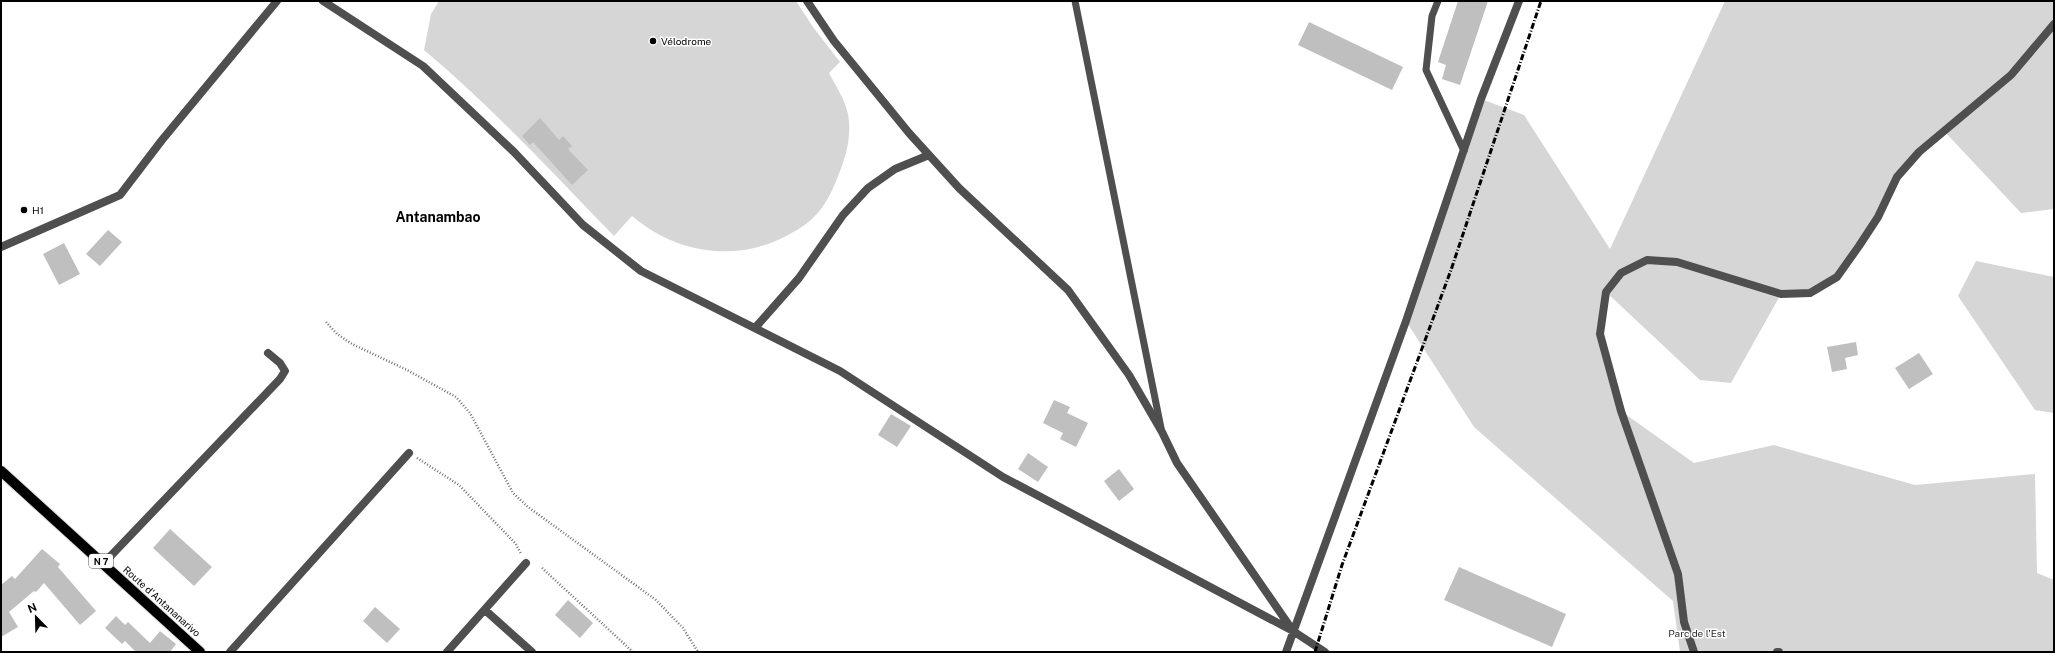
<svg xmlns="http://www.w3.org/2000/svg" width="2055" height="653" viewBox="0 0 2055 653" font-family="'Public Sans',sans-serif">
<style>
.green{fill:#d6d6d6}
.building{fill:#bfbfbf}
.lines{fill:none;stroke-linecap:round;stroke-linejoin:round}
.primary-casing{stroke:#dbdbdb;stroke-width:12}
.path{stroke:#717171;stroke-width:2.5;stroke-dasharray:1 2;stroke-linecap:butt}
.service{stroke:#4f4f4f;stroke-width:7}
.minor{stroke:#4f4f4f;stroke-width:8}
.primary{stroke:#000;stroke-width:10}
.rail{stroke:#000;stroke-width:3;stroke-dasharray:6 2 1 2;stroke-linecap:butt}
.poi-dot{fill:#000;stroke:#fff;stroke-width:1.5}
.labels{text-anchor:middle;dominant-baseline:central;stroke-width:3;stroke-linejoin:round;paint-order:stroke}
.shield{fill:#fff;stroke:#4c4c4c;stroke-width:1}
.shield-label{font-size:9px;font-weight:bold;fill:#000}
.poi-label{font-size:10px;fill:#000;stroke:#fff;text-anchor:start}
.street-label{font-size:10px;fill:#000;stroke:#fff}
.park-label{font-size:10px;fill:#2d2d2d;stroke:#fff}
.district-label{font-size:14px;font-weight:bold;fill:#000;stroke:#fff}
</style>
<rect width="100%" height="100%" fill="#fff"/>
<path class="green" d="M439,1H796L813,27L840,62L829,73C836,86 845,100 848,114C852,135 846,157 838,176C834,187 828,200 821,209C813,220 800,229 788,235C736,263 677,254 632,216L614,236C552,172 492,107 424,50L431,14Z
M1725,1H2054V209L2021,213L1944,131L1897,177L1878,217L1837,277L1810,293L1781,294L1731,383L1700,380L1606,292L1600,334L1621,411L1694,463L1774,445L1915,485L2035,474L2037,573L2054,580V652H1680L1673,601L1474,427L1406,321L1481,99L1524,115L1610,249Z
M1976,261L2054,277V413L2035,410L1958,296Z"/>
<path class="building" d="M1458,1H1488L1460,85L1442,79L1446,65L1438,62Z
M1309,22L1403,67L1392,90L1298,45Z
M540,118L559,140L563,136L572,146L568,149L588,170L572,185L533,142L530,145L522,136Z
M108,230L122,242L100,266L86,254Z
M64,243L80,274L59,285L43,254Z
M1856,342L1858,355L1845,358L1847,369L1832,372L1827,347Z
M1919,353L1933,374L1909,389L1895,368Z
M1054,400L1070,407L1067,413L1088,423L1076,447L1060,439L1063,433L1043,423Z
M891,414L911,426L897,447L878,435Z
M1028,453L1048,467L1038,482L1018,469Z
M1119,469L1134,489L1119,501L1104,481Z
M170,529L212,567L194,586L153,548Z
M42,549L60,564L58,567L96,611L80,625L44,583L36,592L34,591L9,612L18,627L1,637V585L12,576L15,579Z
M1459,567L1566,614L1552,647L1444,600Z
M568,600L593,623L580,638L555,615Z
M375,607L400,629L387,643L363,621Z
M116,616L125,625L128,622L150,643L160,631L176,644L170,652H136L125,641L122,644L105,628Z"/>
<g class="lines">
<defs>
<path id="primary" d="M1,471L200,652"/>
</defs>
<use href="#primary" class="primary-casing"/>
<path class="path" d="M326,322L337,334L352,344L407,370L456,397L470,413L513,493L528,507L656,600L683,628L698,652
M417,458L459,485L516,544L521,554
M542,568L633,652"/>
<path class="service" d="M1075,1L1161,428
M1438,1L1432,16L1426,70L1464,151"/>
<path class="minor" d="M323,1L423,66L514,152L583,225L641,271L840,371L1003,477L1293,631L1325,652
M807,1L834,41L909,133L959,188L1068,290L1129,375L1162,432L1177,463L1291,628
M1,247L120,195L162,140L277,1
M755,328L799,278L843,215L868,188L895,169L929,155
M103,564L280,379L285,371L280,363L268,353
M485,610L532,652
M230,652L409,453
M447,652L526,563
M1286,652L1406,321L1481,99L1519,1
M1694,652L1684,622L1678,574L1621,411L1600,334L1606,292L1621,273L1647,260L1677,262L1781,294L1810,293L1837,277L1859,246L1878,217L1897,177L1919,152L2011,75L2054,24
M1777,652H1779"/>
<use href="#primary" class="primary"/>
<path class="rail" d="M1315,652L1342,565L1451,270L1541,1"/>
</g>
<g class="poi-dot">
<circle cx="653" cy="41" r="4"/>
<circle cx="24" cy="210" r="4"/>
</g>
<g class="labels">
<rect class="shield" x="89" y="554" width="24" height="14" rx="3"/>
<g class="shield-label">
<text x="101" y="561">N 7</text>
</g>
<g class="poi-label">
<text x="661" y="41">Vélodrome</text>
<text x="32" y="210">H1</text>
</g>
<g class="street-label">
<text transform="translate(162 601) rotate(42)">Route d'Antananarivo</text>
</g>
<g class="park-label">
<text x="1697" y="633">Parc de l'Est</text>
</g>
<g class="district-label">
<text x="438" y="217">Antanambao</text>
</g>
</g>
<rect width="2055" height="653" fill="none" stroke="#000000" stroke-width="4"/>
<g transform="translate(36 617) rotate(337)" stroke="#ffffff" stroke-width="3" paint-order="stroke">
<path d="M0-3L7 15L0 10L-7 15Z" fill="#000000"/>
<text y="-6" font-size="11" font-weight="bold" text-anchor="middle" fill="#000000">N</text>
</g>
</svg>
